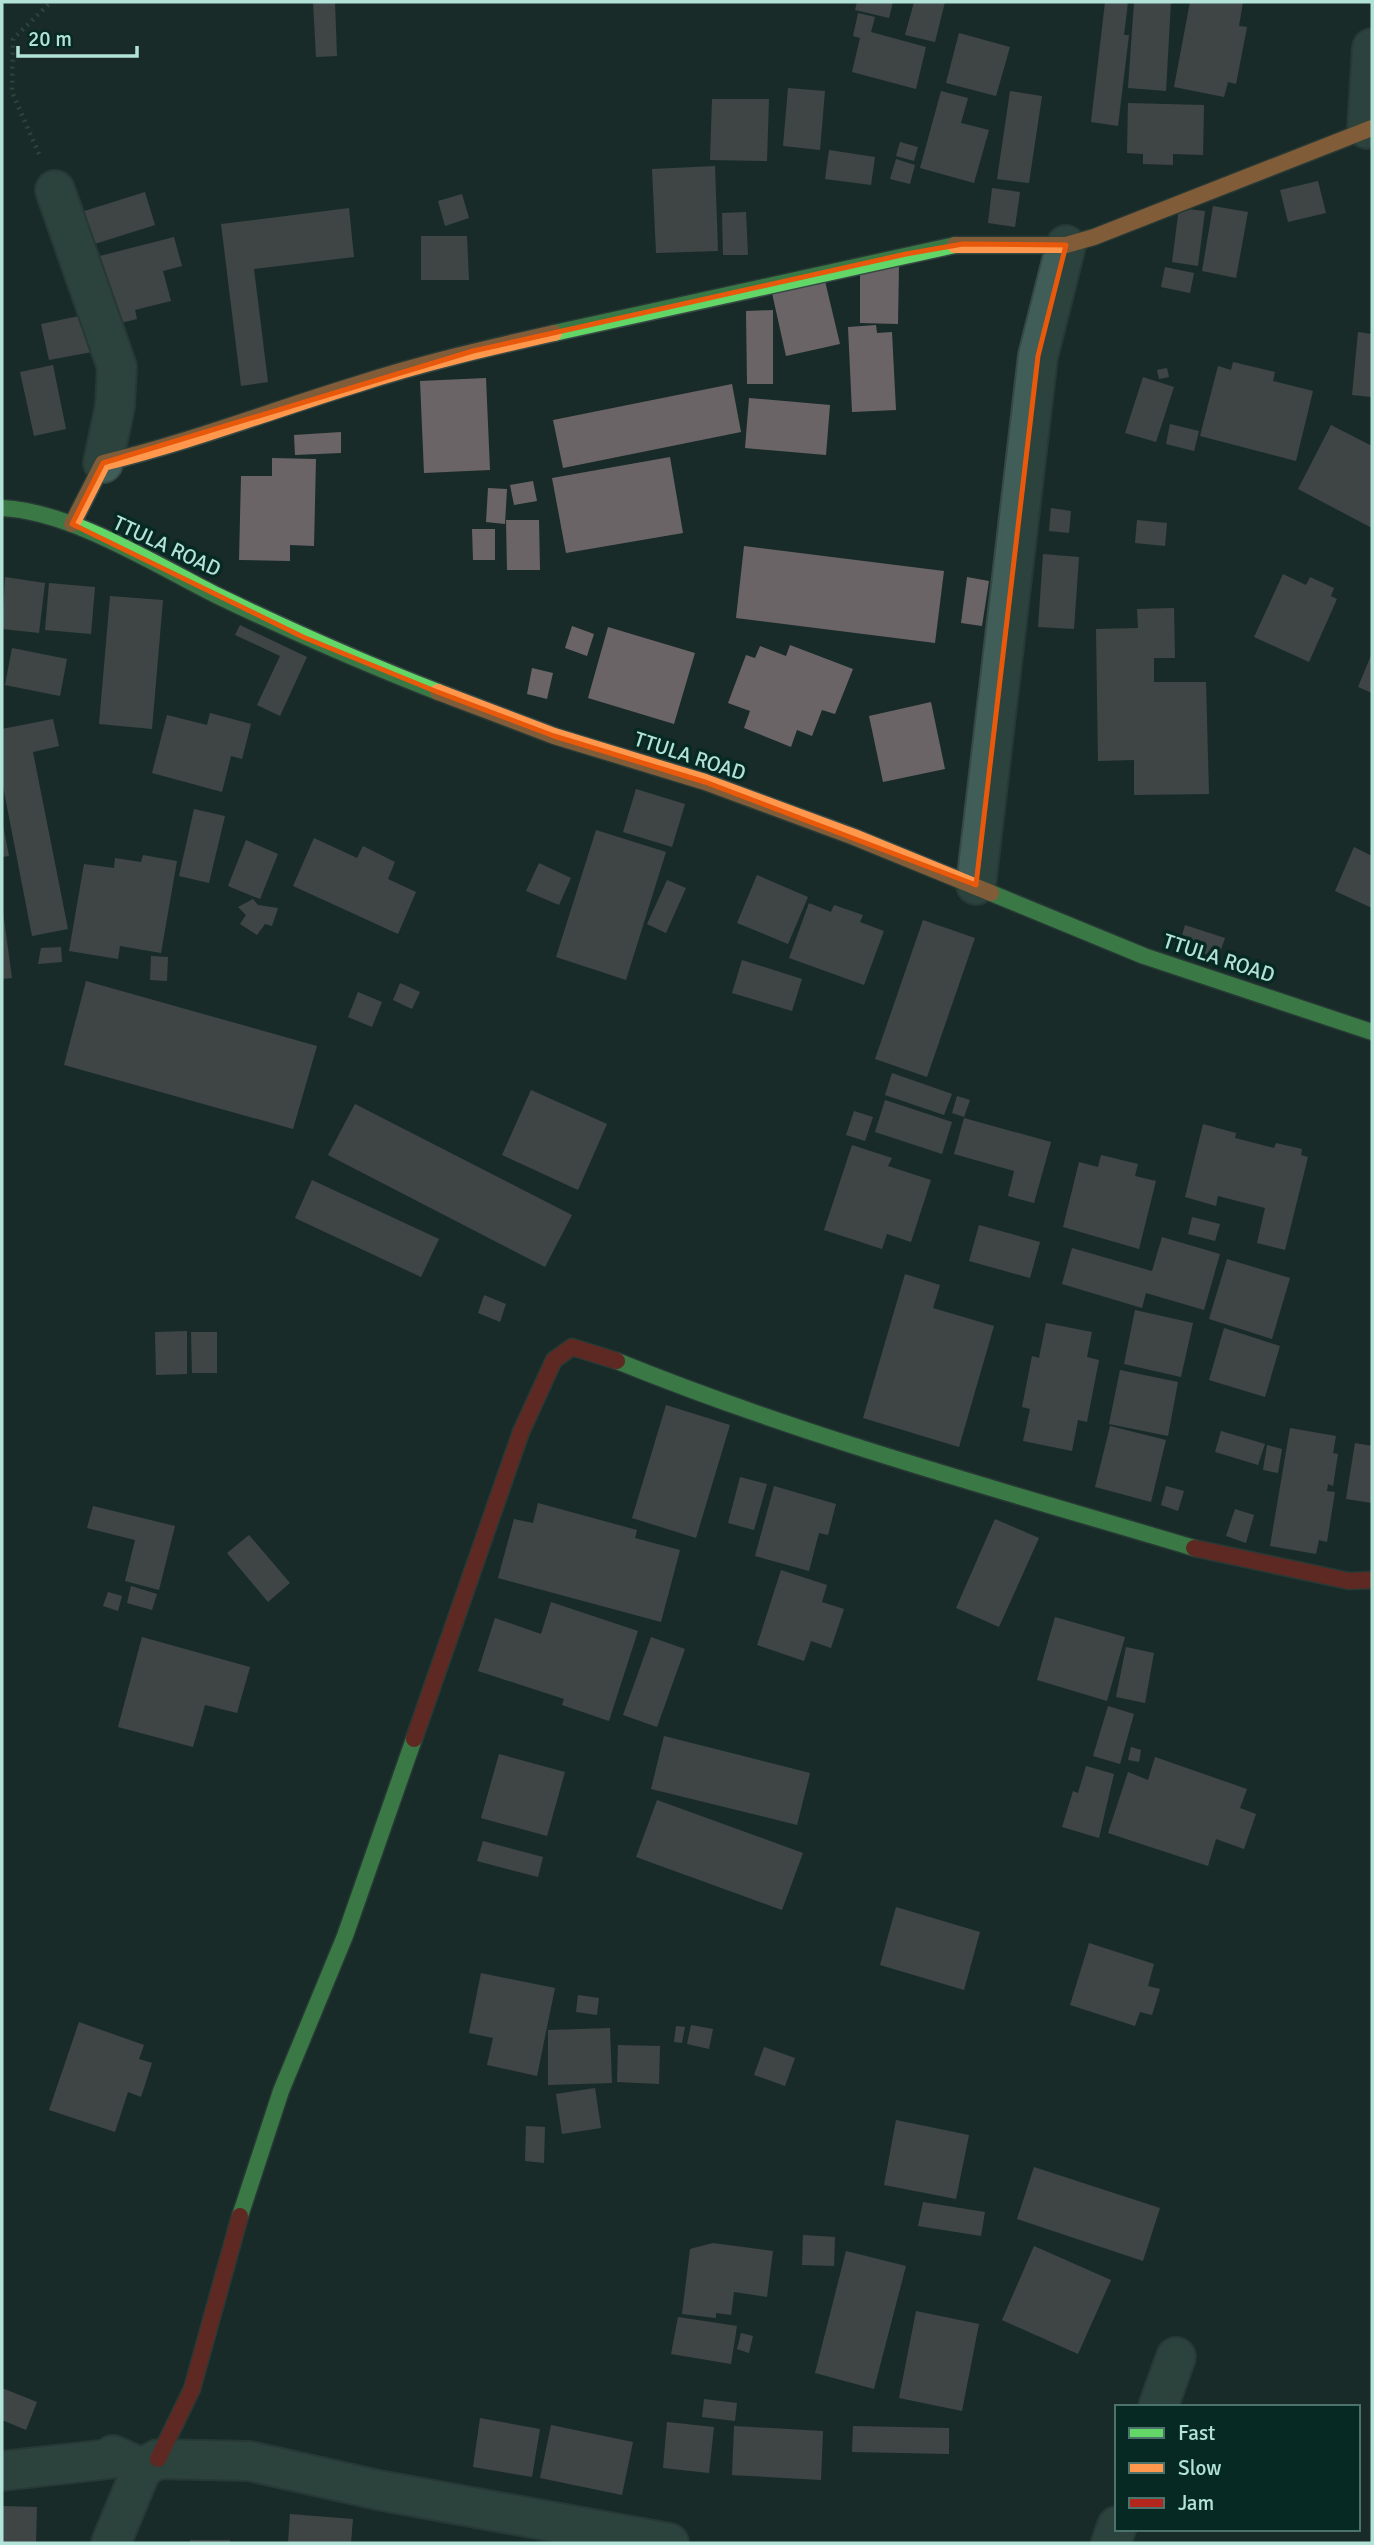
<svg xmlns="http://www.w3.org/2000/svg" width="1374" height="2545" viewBox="0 0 1374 2545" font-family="Signika,sans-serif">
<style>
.building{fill:#6b6467}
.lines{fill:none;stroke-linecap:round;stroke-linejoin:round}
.street-casing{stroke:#374945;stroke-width:42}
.fast-casing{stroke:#374945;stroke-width:19}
.slow-casing{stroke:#374945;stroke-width:19}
.jam-casing{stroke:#374945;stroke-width:19}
.path{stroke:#475e5a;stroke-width:4.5;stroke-dasharray:2 5;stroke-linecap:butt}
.street{stroke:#405d58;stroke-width:38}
.fast{stroke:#63d668;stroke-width:16}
.slow{stroke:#ff974d;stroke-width:16}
.jam{stroke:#b3261e;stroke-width:16}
.marked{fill:none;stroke:#e8590c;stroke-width:5;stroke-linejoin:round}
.labels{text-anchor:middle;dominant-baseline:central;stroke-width:7;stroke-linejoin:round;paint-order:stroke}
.street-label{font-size:21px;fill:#b3e3d8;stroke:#062923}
</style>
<rect width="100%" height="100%" fill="#192b28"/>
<path class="building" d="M313,2H335L337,56L316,57Z
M857,2H893L889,18L855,10Z
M914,2H945L935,42L905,35Z
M1105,2H1128L1124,35H1129L1118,126L1091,122Z
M1134,2H1171L1166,91L1128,88Z
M1190,2H1243L1239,26L1247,27L1236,84L1228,82L1224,97L1174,87Z
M858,13L875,17L871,32L926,47L916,89L852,72L860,38L853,36Z
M959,33L1010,47L996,96L946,83Z
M788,88L825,91L820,150L783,146Z
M941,91L968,98L961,123L989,130L974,183L920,168Z
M1010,91L1042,96L1029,183L997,179Z
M712,99H769L767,161L710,160Z
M1128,103L1204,105L1203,155L1173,154V165L1143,164V154L1127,153Z
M900,142L918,147L914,161L896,156Z
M829,150L875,157L871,185L825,179Z
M896,159L915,165L910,184L890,179Z
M715,166L718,251L656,253L652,169Z
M1318,181L1326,213L1288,222L1280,190Z
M992,188L1020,192L1015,227L988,223Z
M145,192L155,225L85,247L75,214Z
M462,194L469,218L445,226L438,201Z
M1213,206L1248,212L1236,278L1202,271Z
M349,208L354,257L254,269L268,382L241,386L221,224Z
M1179,208L1205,211L1198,266L1172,262Z
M746,212L748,255H723L722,213Z
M421,236H467L469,280H421Z
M174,237L182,266L163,271L171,301L135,310L137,319L109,326L92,258Z
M860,265L899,266L898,324L860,323Z
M1165,267L1194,273L1190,293L1161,287Z
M825,281L840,344L786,356L772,293Z
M773,310V384H747L746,311Z
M84,315L92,352L49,360L41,324Z
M876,325L877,333L892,332L896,410L852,412L848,327Z
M1358,332L1372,334V397L1352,395Z
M1233,362L1275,372L1273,381L1313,391L1296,461L1200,436L1218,366L1231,370Z
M53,365L66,429L34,436L20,372Z
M1167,368L1169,377L1159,379L1157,370Z
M1143,377L1174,387L1156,442L1125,433Z
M486,378L490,470L424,473L420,381Z
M732,384L741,432L563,468L553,420Z
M749,398L830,405L826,455L745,448Z
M1170,424L1199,431L1194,451L1166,444Z
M1331,425L1372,446V528L1298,489Z
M341,432V453L295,455L294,435Z
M670,457L683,533L566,553L552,478Z
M272,458L316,459L314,546L290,545V561L239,560L241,476H272Z
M533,481L537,501L514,505L510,485Z
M488,488L507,489L505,524L486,522Z
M1051,508L1071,511L1069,533L1049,531Z
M506,520H539L540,570H507Z
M1137,520L1167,523L1165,546L1135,543Z
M472,529H495V560H473Z
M744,546L944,571L935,643L736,618Z
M1043,554L1079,557L1074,629L1038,627Z
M1283,574L1306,585L1310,577L1334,588L1331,596L1337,599L1309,662L1254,637Z
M5,577L45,583L39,633L2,629Z
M967,577L989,581L982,626L961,623Z
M49,583L95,587L91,634L45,630Z
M110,596L163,600L152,729L99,724Z
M1174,608L1175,658H1154V682H1206L1209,794L1134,795V760L1098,761L1096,629L1138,628L1137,609Z
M240,625L307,657L280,716L257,705L280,656L235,635Z
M572,626L594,634L587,656L565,648Z
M608,627L695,653L674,724L588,698Z
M790,645L853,669L835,714L822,710L812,736L797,730L791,747L744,728L750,711L728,703L746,655L755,658L760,646L786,656Z
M12,648L67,659L60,696L5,685Z
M1372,653V693L1358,687Z
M532,668L553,673L547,699L527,694Z
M931,702L945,769L883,782L869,716Z
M210,713L251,724L242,759L231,756L222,792L152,773L167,715L207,725Z
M53,719L59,746L33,752L68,929L32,936L2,781V729Z
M636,789L685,804L672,847L623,832Z
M194,809L225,816L209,883L179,876Z
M2,820L9,856L2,857Z
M596,830L666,852L626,980L556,957Z
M314,838L357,858L363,846L395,862L388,879L416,892L398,934L293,886Z
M246,840L278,854L260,899L228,886Z
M1354,847L1372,856V908L1335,891Z
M143,855L177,861L161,953L120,946L118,959L69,951L84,864L114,868L115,858L141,862Z
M539,863L571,878L559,905L526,891Z
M757,875L808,897L788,944L737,923Z
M667,880L686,888L666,933L647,924Z
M253,899L258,905L278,908L272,926L265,924L257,935L240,924L246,915L238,907Z
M809,903L831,912L834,905L863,915L860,922L884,931L864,985L789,958Z
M3,912L12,978L2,979V913Z
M923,920L975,938L927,1077L875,1059Z
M1185,925L1225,938L1218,958L1179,946Z
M61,947L62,962L38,964L41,948Z
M151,956L168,957L167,981L150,980Z
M742,960L802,979L792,1011L732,993Z
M86,981L317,1046L293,1129L64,1065Z
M400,983L420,992L412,1009L393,1000Z
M358,992L382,1002L372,1027L348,1017Z
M892,1073L952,1094L944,1115L885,1095Z
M531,1090L607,1124L578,1190L502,1155Z
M957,1096L970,1100L964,1117L952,1113Z
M885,1100L952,1122L942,1154L875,1132Z
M355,1104L572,1215L545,1267L328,1155Z
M854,1111L873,1117L865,1141L846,1135Z
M964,1118L1051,1142L1034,1203L1008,1196L1014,1171L954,1154Z
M1203,1124L1236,1133L1235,1138L1274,1148L1276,1143L1302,1149L1301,1155L1308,1157L1285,1250L1257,1243L1265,1208L1218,1196L1216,1206L1185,1197Z
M852,1145L892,1158L888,1166L931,1180L911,1242L887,1234L882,1249L824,1230Z
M1101,1155L1138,1164L1135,1176L1156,1181L1139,1249L1063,1227L1079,1162L1098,1167Z
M312,1180L439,1239L421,1277L295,1218Z
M1192,1217L1220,1224L1215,1241L1188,1234Z
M979,1225L1040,1242L1030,1278L969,1261Z
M1162,1237L1220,1254L1204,1310L1146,1293L1142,1308L1062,1284L1072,1248L1152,1271Z
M1227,1259L1290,1278L1272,1339L1209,1319Z
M905,1274L940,1285L933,1308L994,1326L959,1447L863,1418Z
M484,1295L506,1304L500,1322L478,1313Z
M1135,1310L1193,1323L1181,1377L1124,1364Z
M1046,1323L1092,1332L1087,1357L1099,1360L1087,1422L1078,1420L1072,1451L1023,1441L1030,1409L1022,1407L1032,1356L1039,1358Z
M1224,1328L1280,1346L1265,1397L1209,1380Z
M187,1331V1374L156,1375L155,1332Z
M191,1332H217V1373H192Z
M1120,1370L1178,1382L1168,1436L1109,1424Z
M666,1405L730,1425L696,1538L632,1518Z
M1110,1426L1166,1440L1151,1502L1095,1487Z
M1290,1428L1336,1436L1333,1453L1338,1454L1333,1486L1328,1484L1327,1491L1335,1492L1327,1542L1319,1540L1316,1554L1270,1546Z
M1221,1431L1265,1444L1258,1465L1215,1452Z
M1355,1443L1372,1446V1503L1346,1499Z
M1267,1445L1282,1449L1278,1473L1263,1470Z
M740,1477L767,1484L754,1530L728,1523Z
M774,1486L836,1504L828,1535L819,1533L809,1571L755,1556Z
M1166,1486L1184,1491L1178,1511L1161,1505Z
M538,1503L637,1530L635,1538L680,1550L661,1622L498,1578L514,1519L533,1523Z
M93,1506L175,1526L159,1590L125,1581L135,1540L87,1528Z
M1235,1509L1254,1515L1246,1543L1226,1536Z
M995,1519L1039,1538L999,1627L956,1608Z
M249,1535L290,1583L268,1602L227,1553Z
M781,1570L827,1585L822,1602L844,1609L831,1648L811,1641L804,1661L757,1645Z
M131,1586L157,1594L152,1610L127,1603Z
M108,1592L122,1596L118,1611L103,1606Z
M551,1602L638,1631L609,1721L562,1705L564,1699L478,1671L495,1618L541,1634Z
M1055,1617L1125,1637L1107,1701L1037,1680Z
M142,1637L250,1667L237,1713L205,1705L193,1747L118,1727Z
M651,1637L685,1649L657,1727L623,1715Z
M1126,1647L1154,1653L1145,1703L1116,1697Z
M1108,1706L1134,1714L1120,1764L1093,1756Z
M664,1736L810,1773L797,1825L651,1789Z
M1131,1747L1141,1750L1139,1762L1128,1760Z
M499,1754L565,1772L547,1836L481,1818Z
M1155,1757L1247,1789L1240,1808L1256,1814L1244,1849L1216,1839L1208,1866L1108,1833L1128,1772L1148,1780Z
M1086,1766L1114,1774L1099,1838L1062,1827L1073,1791L1078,1793Z
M657,1800L803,1853L782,1910L636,1857Z
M483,1841L543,1857L538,1877L477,1861Z
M896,1907L980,1932L964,1990L880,1965Z
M1089,1943L1154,1964L1148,1986L1160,1989L1152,2015L1140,2012L1135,2026L1070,2005Z
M481,1973L555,1988L537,2076L487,2065L493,2038L469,2033Z
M578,1995L599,1998L597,2015L576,2012Z
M79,2022L144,2045L139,2059L152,2063L141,2097L128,2092L115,2132L49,2110Z
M691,2025L713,2029L709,2049L687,2044Z
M676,2026L685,2027L682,2043L674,2042Z
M610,2028L612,2083L548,2085V2030Z
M618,2045L660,2046L659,2084L617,2082Z
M764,2047L795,2058L785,2086L754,2075Z
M595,2088L601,2128L562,2134L556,2094Z
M896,2120L969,2135L956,2199L884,2185Z
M526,2126L545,2127L544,2163L525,2161Z
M1034,2167L1160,2208L1143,2261L1017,2219Z
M923,2202L985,2212L981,2236L918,2226Z
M803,2235L835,2237L834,2266L802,2265Z
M713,2243L773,2251L767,2297L734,2292L731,2315L716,2313V2318L682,2314L690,2249Z
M1034,2246L1111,2280L1078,2354L1002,2320Z
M846,2251L906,2266L874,2389L815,2373Z
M916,2311L979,2324L962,2411L899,2398Z
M678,2317L737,2326L731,2364L671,2354Z
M741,2333L753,2336L749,2353L737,2349Z
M2,2388L37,2402L26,2430L2,2420Z
M704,2399L737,2403L735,2421L702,2417Z
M480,2418L540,2429L532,2477L473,2467Z
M667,2422L714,2427L709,2473L663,2468Z
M551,2425L633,2442L622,2495L540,2478Z
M734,2426L823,2431L821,2480L732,2475Z
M853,2426L949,2428V2454L852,2452Z
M2,2506L37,2507L36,2543H2Z
M290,2514L353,2519L351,2543H288Z
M190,2540H230V2543H190Z"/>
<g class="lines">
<defs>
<path id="street" d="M1367,129L1372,48
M55,190L117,367L115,406L103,463
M976,885L1038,356L1066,245
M1158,2407L1176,2357
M2,2471L109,2459L113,2455L142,2468L158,2459L249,2461L378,2490L669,2543
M111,2543L142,2468
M1111,2543L1117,2526"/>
<path id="fast" d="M554,333L955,245
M2,508C71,511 156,565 218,596C291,631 363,663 438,692
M991,893L1144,956L1372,1032
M617,1361C804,1437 1000,1490 1194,1548
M240,2216L281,2091L345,1936L414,1739"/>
<path id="slow" d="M955,245H1066L1094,237L1372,128
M72,524L103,463C190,442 273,410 358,384C422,363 488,348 554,333
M438,692L554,736L705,782L854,837L991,893"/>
<path id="jam" d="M1194,1548L1349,1581L1372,1580
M414,1739L521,1432L554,1360L572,1347L617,1361
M158,2459L192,2389L240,2216"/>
</defs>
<use href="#street" class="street-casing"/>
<use href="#fast" class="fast-casing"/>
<use href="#slow" class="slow-casing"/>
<use href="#jam" class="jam-casing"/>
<path class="path" d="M39,154L12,92L13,39L51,2"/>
<use href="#street" class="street"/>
<use href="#fast" class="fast"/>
<use href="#slow" class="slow"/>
<use href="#jam" class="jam"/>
</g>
<path d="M0 0H1374V2545H0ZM963,244L1066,245L1038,356L976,885L705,782L554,736L435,691L303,637L72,524L103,463L473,351L906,254Z" fill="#192b28" fill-opacity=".55" fill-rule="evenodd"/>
<path class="marked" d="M963,244L1066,245L1038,356L976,885L705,782L554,736L435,691L303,637L72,524L103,463L473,351L906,254Z"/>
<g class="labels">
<g class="street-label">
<text transform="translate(167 546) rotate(25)">TTULA ROAD</text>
<text transform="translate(690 756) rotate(18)">TTULA ROAD</text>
<text transform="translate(1219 958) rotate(18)">TTULA ROAD</text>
</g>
</g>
<rect width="1374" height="2545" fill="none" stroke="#b3e3d8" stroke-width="7"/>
<rect x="1115" y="2405" width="245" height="126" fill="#062923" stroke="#4b736b" stroke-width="2"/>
<rect x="1129" y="2428" width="35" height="10" fill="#63d668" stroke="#4b736b" stroke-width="2"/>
<text x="1178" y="2440" font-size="21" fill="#b3e3d8">Fast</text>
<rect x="1129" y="2463" width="35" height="10" fill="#ff974d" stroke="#4b736b" stroke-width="2"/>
<text x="1178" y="2475" font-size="21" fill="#b3e3d8">Slow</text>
<rect x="1129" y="2498" width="35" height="10" fill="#b3261e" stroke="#4b736b" stroke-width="2"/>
<text x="1178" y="2510" font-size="21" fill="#b3e3d8">Jam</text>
<path d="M18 46v10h119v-10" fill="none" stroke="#b3e3d8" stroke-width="3.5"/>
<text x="28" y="46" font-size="21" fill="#b3e3d8" stroke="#062923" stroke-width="5" paint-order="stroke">20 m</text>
</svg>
